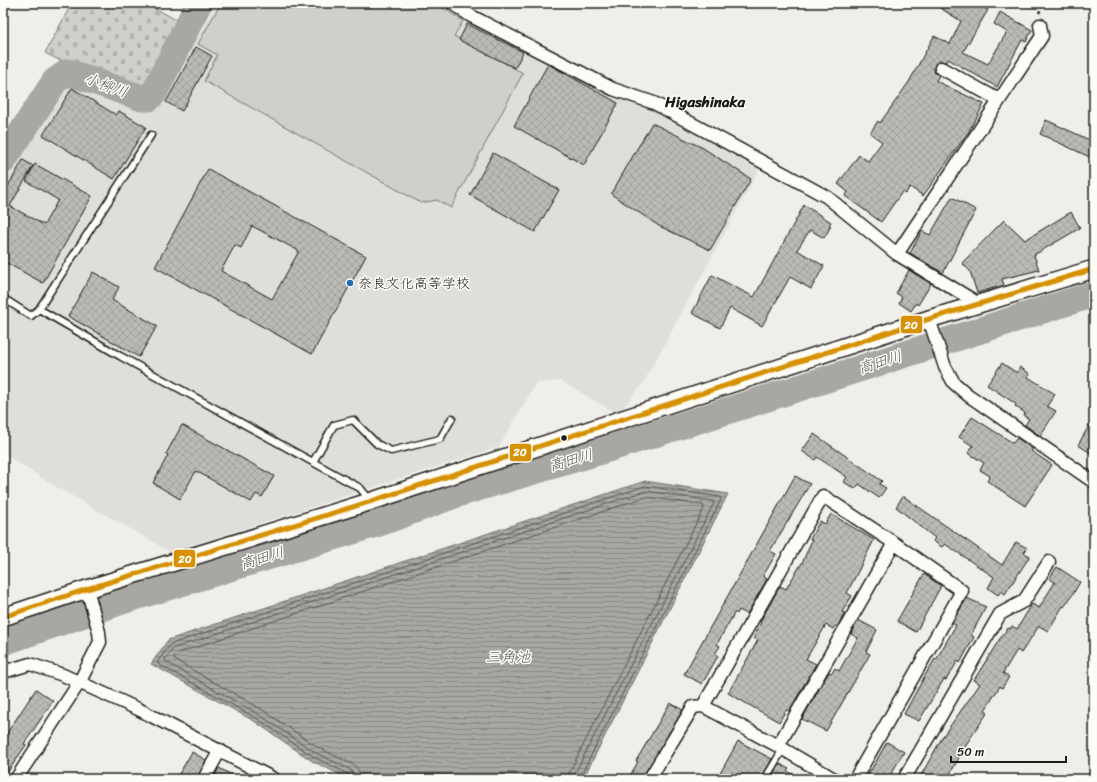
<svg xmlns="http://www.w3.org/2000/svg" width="1097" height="782" viewBox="0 0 1097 782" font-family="Sriracha,'Klee One',sans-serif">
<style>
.built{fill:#e0deda}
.grass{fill:#d0cfcc;stroke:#767674}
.cemetery{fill:url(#cemetery-stones);stroke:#767674}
.water{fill:url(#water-rules);stroke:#706f6d}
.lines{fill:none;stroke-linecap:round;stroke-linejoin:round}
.shore{stroke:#545452;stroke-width:1}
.river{stroke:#a8a7a3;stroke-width:27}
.building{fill:url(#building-cross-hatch);stroke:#1c1c1c;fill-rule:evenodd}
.lane-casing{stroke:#1c1c1c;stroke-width:9}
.street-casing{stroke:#1c1c1c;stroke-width:15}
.secondary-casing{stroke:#1c1c1c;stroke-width:20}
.path{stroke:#1c1c1c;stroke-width:2.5;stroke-dasharray:3 3;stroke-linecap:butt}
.lane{stroke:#fdfcf7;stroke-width:6}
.street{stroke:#fdfcf7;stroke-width:12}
.secondary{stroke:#fdfcf7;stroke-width:17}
.bus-1-casing{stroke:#fdfcf7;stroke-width:8}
.bus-1{stroke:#d69104;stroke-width:5}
.poi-dot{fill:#1f6fb2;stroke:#fdfcf7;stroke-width:1.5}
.bus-dot{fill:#1c1c1c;stroke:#fdfcf7;stroke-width:1.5}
.labels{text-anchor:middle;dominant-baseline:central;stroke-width:3;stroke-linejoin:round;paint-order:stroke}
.poi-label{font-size:14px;fill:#1c1c1c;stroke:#fdfcf7;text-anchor:start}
.water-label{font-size:15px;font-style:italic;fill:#5b5b59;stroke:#fdfcf7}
.neighbourhood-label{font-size:15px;font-weight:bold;fill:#1c1c1c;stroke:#fdfcf7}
.line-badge{stroke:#fdfcf7;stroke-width:1.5}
.badge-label{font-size:11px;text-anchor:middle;font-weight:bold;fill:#fff}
</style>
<defs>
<pattern id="cemetery-stones" width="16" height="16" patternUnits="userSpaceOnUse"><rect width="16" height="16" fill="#d0cfcc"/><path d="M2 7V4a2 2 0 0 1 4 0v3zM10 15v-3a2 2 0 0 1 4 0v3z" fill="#b2b1af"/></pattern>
<pattern id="water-rules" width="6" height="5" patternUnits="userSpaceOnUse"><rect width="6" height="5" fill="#a8a7a3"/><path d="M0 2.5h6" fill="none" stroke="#888784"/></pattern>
<pattern id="building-cross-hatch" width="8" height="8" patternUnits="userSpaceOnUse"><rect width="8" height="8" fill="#bbbab6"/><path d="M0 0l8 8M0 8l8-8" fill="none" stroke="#a09f9c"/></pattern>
</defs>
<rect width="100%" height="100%" fill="#f0eeea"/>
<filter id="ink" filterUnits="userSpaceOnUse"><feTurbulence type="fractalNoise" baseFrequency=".025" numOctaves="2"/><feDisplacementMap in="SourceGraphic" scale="8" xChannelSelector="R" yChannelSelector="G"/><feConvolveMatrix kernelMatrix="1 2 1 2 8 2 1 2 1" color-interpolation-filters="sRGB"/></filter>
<g filter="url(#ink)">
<path class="built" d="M216,3H442L469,21L660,112L761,166L644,382L621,411L614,412L561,381L536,383L499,447L171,552L58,488L3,453V186L70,77L135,108L150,109L162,102Z"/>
<path class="grass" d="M221,3H435L463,21L454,36L523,73L451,208L437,200L421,203L204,81L217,55L198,44Z"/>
<path class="cemetery" d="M72,3H145L182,23L148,92L140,93L71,66L45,53Z"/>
<path class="water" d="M645,481L728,494L583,779H349L312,761L254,721L151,664L168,640Z"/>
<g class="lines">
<path class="shore" d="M350,779L348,774L314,757L256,718L158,664V661L171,644L645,486L720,497L721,500L579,779
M355,779L351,770L316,753L258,714L166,662L165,659L174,648L645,491L713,501L714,503L575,773L574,779
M361,779L359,771L354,765L319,748L261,709L175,660L174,657L178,653L646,497L703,505L704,508L570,771L568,779"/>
<path class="river" d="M3,161L55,81L68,72L142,98H149L154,93L199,3
M3,642L128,599L379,523L457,494L601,451L1094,294"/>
</g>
<path class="building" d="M932,3H976L988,10L963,52L988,64L1007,32L994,24L1000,12L1032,30L1026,42L1022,40L997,87L948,59L946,62L940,61L935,64L934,72L939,75L936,81L984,104L969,131L923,196L910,187L905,194L902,192L881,222L845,196L848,192L838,184L859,155L868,161L882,142L870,133L878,121L880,123L909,82L934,36L950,44L961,21Z
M467,24L523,52L515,68L459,40Z
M196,47L212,56L182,111L166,102Z
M548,64L618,103L584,165L514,126Z
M72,88L116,115L119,111L146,127L114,179L43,135Z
M1046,120L1094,142V159L1040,134Z
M652,123L703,148L751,179L710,250L659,226L611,194Z
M493,153L559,190L535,232L470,195Z
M23,160L33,166L10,206L44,225L58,200L26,181L35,164L92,196L43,283L3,261V195Z
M208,169L366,256L312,354L155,267ZM252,226L299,251L272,299L221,271L235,245L241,248Z
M952,197L976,210L943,273L910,253L922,231L930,235Z
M804,205L831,222L829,225L831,226L824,238L810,230L797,250L824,266L811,289L790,277L762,326L730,308L720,328L692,313L712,275L754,297Z
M1071,212L1080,228L1034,255L1039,270L1002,279L1004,285L977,293L970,271L962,263L1004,220L1025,240Z
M909,270L931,284L918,305L916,303L911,311L899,303L902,297L896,293Z
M93,272L119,287L112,300L157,326L139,357L68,316Z
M1002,363L1017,373L1020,367L1030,374L1028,377L1055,394L1047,406L1056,411L1040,436L1025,425L1029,419L1024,416L1025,413L1015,406L1016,404L987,385Z
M972,417L1013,443L1017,438L1033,449L1031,451L1052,465L1025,506L987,481L990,476L980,470L984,463L968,453L973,446L959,437Z
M1094,417V455L1078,445Z
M182,425L274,476L262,497L256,494L251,502L196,471L180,499L153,483L168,455L166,454Z
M814,434L882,481L879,484L886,488L879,498L859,484L855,489L844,482L847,477L817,457L815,460L802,451Z
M795,476L810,484L770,551L776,554L763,576L767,579L747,614L739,610L737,614L735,612L717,644L720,646L715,654L718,656L702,684L684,674Z
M903,496L1002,565L1016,542L1027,548L1024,553L1030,556L1005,594L1001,591L998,595L988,588L994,577L945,544L942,547L933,541L935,538L896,507Z
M831,514L874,540L847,593L852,596L842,612L845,613L837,627L835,626L833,629L826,625L806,659L816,664L789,711L786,710L779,722L728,693L758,640L753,638L761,623L760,622L780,586L786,589L803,561L812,540L810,539L820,521L825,524Z
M1057,567L1080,582L1073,594L1064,607L1063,606L1048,631L1039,626L1021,653L1017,650L1003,673L1009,677L1002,688L1000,686L985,710L988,712L969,740L947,779H919L943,736L980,684L974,680L999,640L1008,628L1010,629L1012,626L1017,629L1032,604L1039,608L1055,582L1049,579Z
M924,574L941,586L916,632L897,621Z
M967,598L986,607L971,635L974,637L960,663L958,661L946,680L944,679L919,721L904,714L927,672L935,659L936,660L956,625L952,623Z
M858,620L877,630L866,652L870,654L826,731L802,719L829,672L832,673L835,668L839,671L858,638L851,634Z
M36,689L53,701L24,744L26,745L3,779V739Z
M670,703L683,710L642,779H628L638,762L636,761Z
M738,741L772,759L761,779H717Z
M887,742L904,752L888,779H866Z
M192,752L206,760L197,779H176Z
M780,764L789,769L787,771L802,779H770Z
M219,768L239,779H213Z"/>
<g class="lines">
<defs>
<path id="lane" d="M151,135L39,309L120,356L360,488L370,500
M3,298L31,316L39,309
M313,462L334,425L353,420L377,444L391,451L440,439L452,418
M765,779L783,749"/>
<path id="street" d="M452,3L471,16L613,89L654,103L827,197L897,254L979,304
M941,68L999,100
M897,254L1042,36L1040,25
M929,319L945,367L954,383L968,395L1094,482
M3,672L30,664L63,675L138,709L274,779
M778,746L894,543
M650,778L693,707L703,706
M16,779L79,683L100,642L99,632L87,589
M204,779L220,750
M834,779L778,746L703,706L823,496L894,543L962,591L855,779
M904,779L1000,614L1024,601L1049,562"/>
<path id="secondary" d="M3,617L87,589L372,501L929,319L1094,269"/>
</defs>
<use href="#lane" class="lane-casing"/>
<use href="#street" class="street-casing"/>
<use href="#secondary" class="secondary-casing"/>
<path class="path" d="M1039,13L1044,3"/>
<use href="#lane" class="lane"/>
<use href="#street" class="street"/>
<use href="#secondary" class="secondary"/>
<defs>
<path id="bus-1" d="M3,617L87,589L372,501L929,319L1094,269"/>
</defs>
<use href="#bus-1" class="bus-1-casing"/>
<use href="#bus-1" class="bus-1"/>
</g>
</g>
<circle class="poi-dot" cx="350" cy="283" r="4"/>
<circle class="bus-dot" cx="564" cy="438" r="3.5"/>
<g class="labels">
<g class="poi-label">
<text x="358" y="283">奈良文化高等学校</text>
</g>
<g class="water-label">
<text transform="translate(106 85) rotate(20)">小柳川</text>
<text transform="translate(880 362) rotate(-18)">高田川</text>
<text transform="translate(571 460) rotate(-16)">高田川</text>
<text transform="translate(262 558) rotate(-17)">高田川</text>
<text x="508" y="657">三角池</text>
</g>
<g class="neighbourhood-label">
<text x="705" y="102">Higashinaka</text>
</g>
</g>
<g class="line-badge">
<rect x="900" y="315" width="23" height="19" rx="4" fill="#d69104"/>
<rect x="509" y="443" width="23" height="19" rx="4" fill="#d69104"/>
<rect x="173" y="549" width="23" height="19" rx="4" fill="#d69104"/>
</g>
<g class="badge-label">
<text x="911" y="329">20</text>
<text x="520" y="456">20</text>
<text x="185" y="563">20</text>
</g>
<rect width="1097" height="782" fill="none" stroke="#fdfcf7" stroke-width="16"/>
<rect x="8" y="8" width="1081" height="766" fill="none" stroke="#1c1c1c" stroke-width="1.5" filter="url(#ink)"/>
<path d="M951 756v6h115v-6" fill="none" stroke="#1c1c1c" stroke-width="2"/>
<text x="957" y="756" font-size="12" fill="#1c1c1c" stroke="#fdfcf7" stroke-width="3" paint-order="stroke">50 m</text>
</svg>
